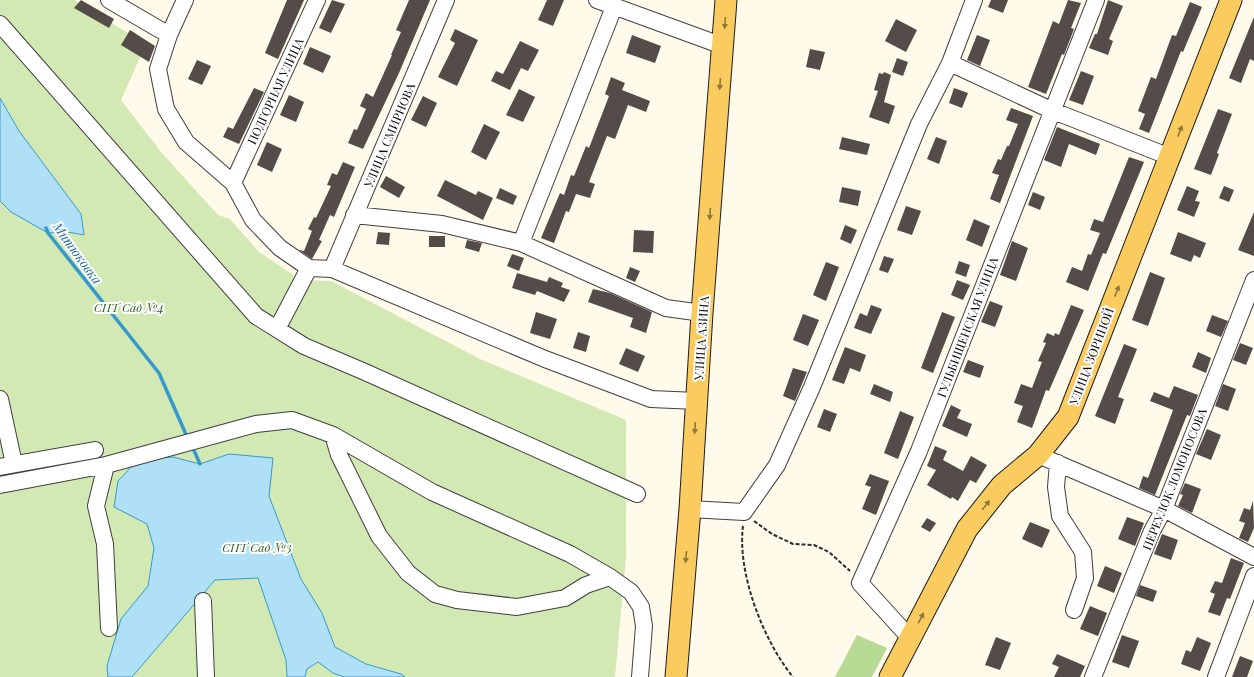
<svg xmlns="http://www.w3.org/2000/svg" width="1254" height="677" viewBox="0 0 1254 677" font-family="'Playfair Display',serif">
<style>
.green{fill:#d2e9b4}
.forest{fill:#b7da94}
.water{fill:#afe0f6;stroke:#3599ce}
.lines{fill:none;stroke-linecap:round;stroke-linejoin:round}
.stream{stroke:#3599ce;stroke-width:3.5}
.building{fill:#544c48}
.minor-casing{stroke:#3f3f3f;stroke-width:18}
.major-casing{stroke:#1d1d1d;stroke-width:23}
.path{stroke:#2e2e2e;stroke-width:2;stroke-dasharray:4 2;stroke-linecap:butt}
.minor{stroke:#fff;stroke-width:16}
.major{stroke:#facc60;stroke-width:21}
.oneway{fill:#8f763a}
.labels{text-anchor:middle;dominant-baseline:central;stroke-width:4;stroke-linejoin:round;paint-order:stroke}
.street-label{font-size:12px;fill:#0c0c0c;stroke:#fff}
.park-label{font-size:12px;font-style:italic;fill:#2f631c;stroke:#fff}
.water-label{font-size:13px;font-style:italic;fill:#15699e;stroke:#fff}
</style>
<rect width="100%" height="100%" fill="#fffaea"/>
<path class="green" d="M0,0H74L146,44L121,100L161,152L218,215L230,219L259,252L292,274L295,280L331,281L480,359L626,420V557L615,677H0Z"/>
<path class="forest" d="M857,635L887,648L872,677H835Z"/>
<path class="water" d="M0,98L19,131L81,214L84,235L68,232L48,233L11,212L0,201Z
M229,454L273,458L269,496L301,579L322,613L335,647L366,664L401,674L405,677H344L333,673L318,662L307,669L305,677H287L286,660L258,578L215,580L132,677H108L107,666L121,619L148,586L154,548L147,524L114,507L118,481L134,464L151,459L173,457L200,464Z"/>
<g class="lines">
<path class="stream" d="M46,228L48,233L159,373L188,439
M192,446L200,464"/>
</g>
<path class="building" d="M81,0L114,19L109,28L74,8Z
M287,0H304L278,59L265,53Z
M332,0L345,4L331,33L319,28Z
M409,0H430L399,73L363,149L348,143L354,129L357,130L366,109L360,106L366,93L373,97L392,55H391L401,32L396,30Z
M547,0H564L553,26L538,20Z
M991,0H1008L1003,13L988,7Z
M1068,0L1081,3L1071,28L1074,29L1064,55L1062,54L1046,94L1028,87L1053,21L1059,24Z
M1108,0L1123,6L1109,39L1113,41L1108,55L1089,48L1095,34H1097Z
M1190,2L1202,7L1183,52L1181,51L1149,133L1139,129L1145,114L1138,111L1151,77L1156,79L1172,35L1176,36Z
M1254,17V61L1250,59L1241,83L1229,78Z
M896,19L917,30L906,52L885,41Z
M455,29L478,40L457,86L438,77L455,43L450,40Z
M130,30L155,46L149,62L121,45Z
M632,35L661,46L655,63L626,53Z
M977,35L990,40L980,66L967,60Z
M520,41L539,50L528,71L521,68L510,90L491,81L496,71L503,74Z
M310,47L331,56L323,73L303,64Z
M810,49L825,52L820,70L806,67Z
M897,58L908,62L903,76L892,72Z
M197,60L211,66L202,85L188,79Z
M1081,71L1094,76L1083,105L1069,100Z
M884,72L891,75L884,102L895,106L889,124L869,117L878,91L874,90L879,73L883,74Z
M611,77L625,83L622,90L650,101L646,112L628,105L615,139L607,136L589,182L595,184L590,198L576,194L569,212L566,211L554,243L541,238L560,193L564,195L571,175L574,176L586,146L589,148L609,96L605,94Z
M254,88L264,92L239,144L223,137L228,127L233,129Z
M954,88L968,93L962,108L949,103Z
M519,89L535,97L523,122L506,115Z
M289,95L304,102L296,122L280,115Z
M423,96L437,103L426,127L411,120Z
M1011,108L1033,116L1000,203L990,199L999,175L992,173L998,159L1001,160L1007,146H1009L1018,124L1006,120Z
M1218,109L1232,114L1217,153L1219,154L1211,175L1194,169Z
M484,124L500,132L486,160L471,152Z
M1057,127L1100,144L1096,155L1069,144L1061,167L1044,160Z
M842,137L870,144L867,155L839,149Z
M936,137L947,141L939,164L927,159Z
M267,142L282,149L272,172L257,165Z
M1129,157L1144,162L1106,254L1103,253L1088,291L1066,282L1072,267L1082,271L1088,254L1091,255L1100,233L1090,230L1094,219L1103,222Z
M343,162L355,167L334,217L330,215L319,240L322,241L312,259L299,250L304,251L312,231L308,229L314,217L316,218L331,186L327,185L332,173L337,175Z
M386,176L405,187L399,198L380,187Z
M445,180L476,195L478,191L493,198L483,220L437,196Z
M1187,186L1199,191L1195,201L1200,202L1194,217L1177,210Z
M1224,186L1234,190L1229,202L1219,198Z
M842,187L861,191L858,206L839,202Z
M500,188L517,196L513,205L496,198Z
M1033,192L1045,197L1040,210L1028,205Z
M906,206L921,211L912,235L897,230Z
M1254,212V256L1238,250Z
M974,219L990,226L982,247L966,240Z
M845,225L857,230L851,244L840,239Z
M634,230L654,231L653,253L633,252Z
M378,232L390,233L389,245L376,244Z
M1178,232L1206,243L1200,258L1194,255L1191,262L1170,254Z
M429,236H445V247H429Z
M467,240L482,243L479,252L465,248Z
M1012,241L1028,248L1016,281L1000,275Z
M512,254L524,258L519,271L507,266Z
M884,256L894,259L888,273L879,270Z
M959,261L970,265L966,277L955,273Z
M826,262L839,267L826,301L813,295Z
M630,267L640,271L635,282L626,278Z
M1150,272L1165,278L1148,326L1132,320Z
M517,273L547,282L549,277L563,283L561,287L570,290L564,302L537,291L535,295L512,288Z
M957,280L970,285L963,300L951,295Z
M593,289L610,293L652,312L646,333L630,327L633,318L588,302Z
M990,301L1003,306L995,327L981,322Z
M871,305L882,309L871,334L854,328L860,313L867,316Z
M1071,305L1084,310L1049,391L1046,390L1032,428L1017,422L1023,406L1014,403L1021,384L1032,388L1042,362L1038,361L1046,343L1043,342L1047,333L1054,336L1055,333L1059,335Z
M536,312L557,319L550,339L530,333Z
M942,312L955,317L933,373L921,368Z
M803,314L819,320L808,346L793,340Z
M1212,315L1228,321L1221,337L1206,331Z
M578,332L590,336L586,352L573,348Z
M1240,343L1253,348L1246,365L1233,360Z
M1124,344L1137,349L1118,397L1124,399L1115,424L1095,416Z
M845,347L866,355L860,372L850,368L844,384L832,380Z
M626,348L645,356L638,372L619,364Z
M1198,352L1211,358L1206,373L1192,367Z
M968,360L984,366L980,378L963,372Z
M793,368L807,372L795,401L783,396Z
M874,384L893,392L890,402L870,394Z
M1223,384L1236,389L1228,411L1215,406Z
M1174,386L1198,395L1190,416L1187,415L1155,495L1139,488L1143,476L1148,478L1173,410L1150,401L1154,392L1169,398Z
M951,405L961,410L957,418L972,424L967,437L942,426Z
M824,409L837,414L830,432L817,427Z
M900,411L914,417L898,459L884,453Z
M1207,429L1221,435L1211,460L1196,454Z
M935,446L947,451L943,460L963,471L971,456L987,465L976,483L970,480L958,501L952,497L951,499L927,485L936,470L927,466Z
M870,474L889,481L876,515L862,509L871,487L865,485Z
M1185,483L1201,489L1192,513L1178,506L1183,495L1180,494Z
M1253,501L1254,528L1248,542L1239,538L1245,523L1239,521L1244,508L1250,510Z
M1127,517L1144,523L1135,546L1118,539Z
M927,518L936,523L930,532L921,527Z
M1030,522L1050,530L1042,548L1022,539Z
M1162,534L1178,540L1171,560L1154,554Z
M1231,558L1244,563L1230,599L1227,598L1220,616L1208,612L1215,594L1210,592L1215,581L1222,583Z
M1105,566L1122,573L1114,593L1097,586Z
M1140,585L1157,591L1153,602L1136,596Z
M1090,606L1107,613L1098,636L1080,629Z
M1122,635L1139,641L1129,668L1112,662Z
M996,637L1011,643L1000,670L985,665Z
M1197,637L1211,643L1200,671L1181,664L1186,650L1191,652Z
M1057,654L1085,666L1080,677H1054L1059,667L1052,664Z
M1240,656L1253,661L1247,677H1232Z"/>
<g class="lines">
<defs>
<path id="minor" d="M109,0L169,35
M185,0L169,35L158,69L166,109L186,142L233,183L253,220L280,248L309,268L332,269L545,359L651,399L697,401
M597,0L723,46
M0,24L256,316L304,346L365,372L637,494
M950,63L1051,110L1170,157
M233,183L317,0
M354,215L442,224L521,243L666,308L702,313
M521,243L614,7
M332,269L446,0
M277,329L309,268
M0,399L14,464
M333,435L339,455L379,536L408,573L435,594L457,600L517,607L565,598L586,585L610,577
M1038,455L1164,509L1254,557
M1058,463L1056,487L1060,516L1083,552L1085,578L1074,610
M106,465L96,506L105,544L109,628
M0,467L95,450
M0,485L106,465L256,424L292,420L333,435L432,492L570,554L610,577L631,592L641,607L644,626L640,677
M690,509L744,512L777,465L812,387L919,124L950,63L974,0
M203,601L206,677
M910,638L860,583L919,451L1096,0
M1093,677L1152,531L1164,509L1254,280
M1216,677L1254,576"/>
<path id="major" d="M676,677L690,509L702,313L726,0
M890,677L967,529L1002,485L1038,455L1068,417L1231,0"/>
</defs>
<use href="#minor" class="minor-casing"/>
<use href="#major" class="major-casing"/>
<path class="path" d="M754,521L772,534L793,544L814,545L829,552L850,571
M743,526C737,573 763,640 793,677"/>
<use href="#minor" class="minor"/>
<use href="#major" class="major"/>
</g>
<defs><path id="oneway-solid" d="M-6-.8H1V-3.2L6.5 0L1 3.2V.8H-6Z"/></defs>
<g class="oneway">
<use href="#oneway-solid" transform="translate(725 23) rotate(94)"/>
<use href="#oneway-solid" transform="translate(720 84) rotate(94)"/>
<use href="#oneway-solid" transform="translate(1180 131) rotate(-69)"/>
<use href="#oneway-solid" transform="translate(710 214) rotate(94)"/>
<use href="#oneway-solid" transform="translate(1117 291) rotate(-69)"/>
<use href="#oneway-solid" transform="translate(695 428) rotate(94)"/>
<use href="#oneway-solid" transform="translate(986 505) rotate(-52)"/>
<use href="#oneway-solid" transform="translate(686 557) rotate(95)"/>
<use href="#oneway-solid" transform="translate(921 618) rotate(-62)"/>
</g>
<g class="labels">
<g class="street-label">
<text transform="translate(275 91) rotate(-65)">ПОДГОРНАЯ УЛИЦА</text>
<text transform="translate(389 135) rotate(-67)">УЛИЦА СМИРНОВА</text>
<text transform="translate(967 327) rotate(-69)">ГУЛЬБИЩЕНСКАЯ УЛИЦА</text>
<text transform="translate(701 338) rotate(-86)">УЛИЦА АЗИНА</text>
<text transform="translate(1091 356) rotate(-69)">УЛИЦА ЗОРИНОЙ</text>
<text transform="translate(1174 479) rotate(-68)">ПЕРЕУЛОК ЛОМОНОСОВА</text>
</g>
<g class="park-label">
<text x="129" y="307">СНТ Сад №4</text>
<text x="257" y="547">СНТ Сад №3</text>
</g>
<g class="water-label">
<text transform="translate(78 253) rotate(54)">Митюковка</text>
</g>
</g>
</svg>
